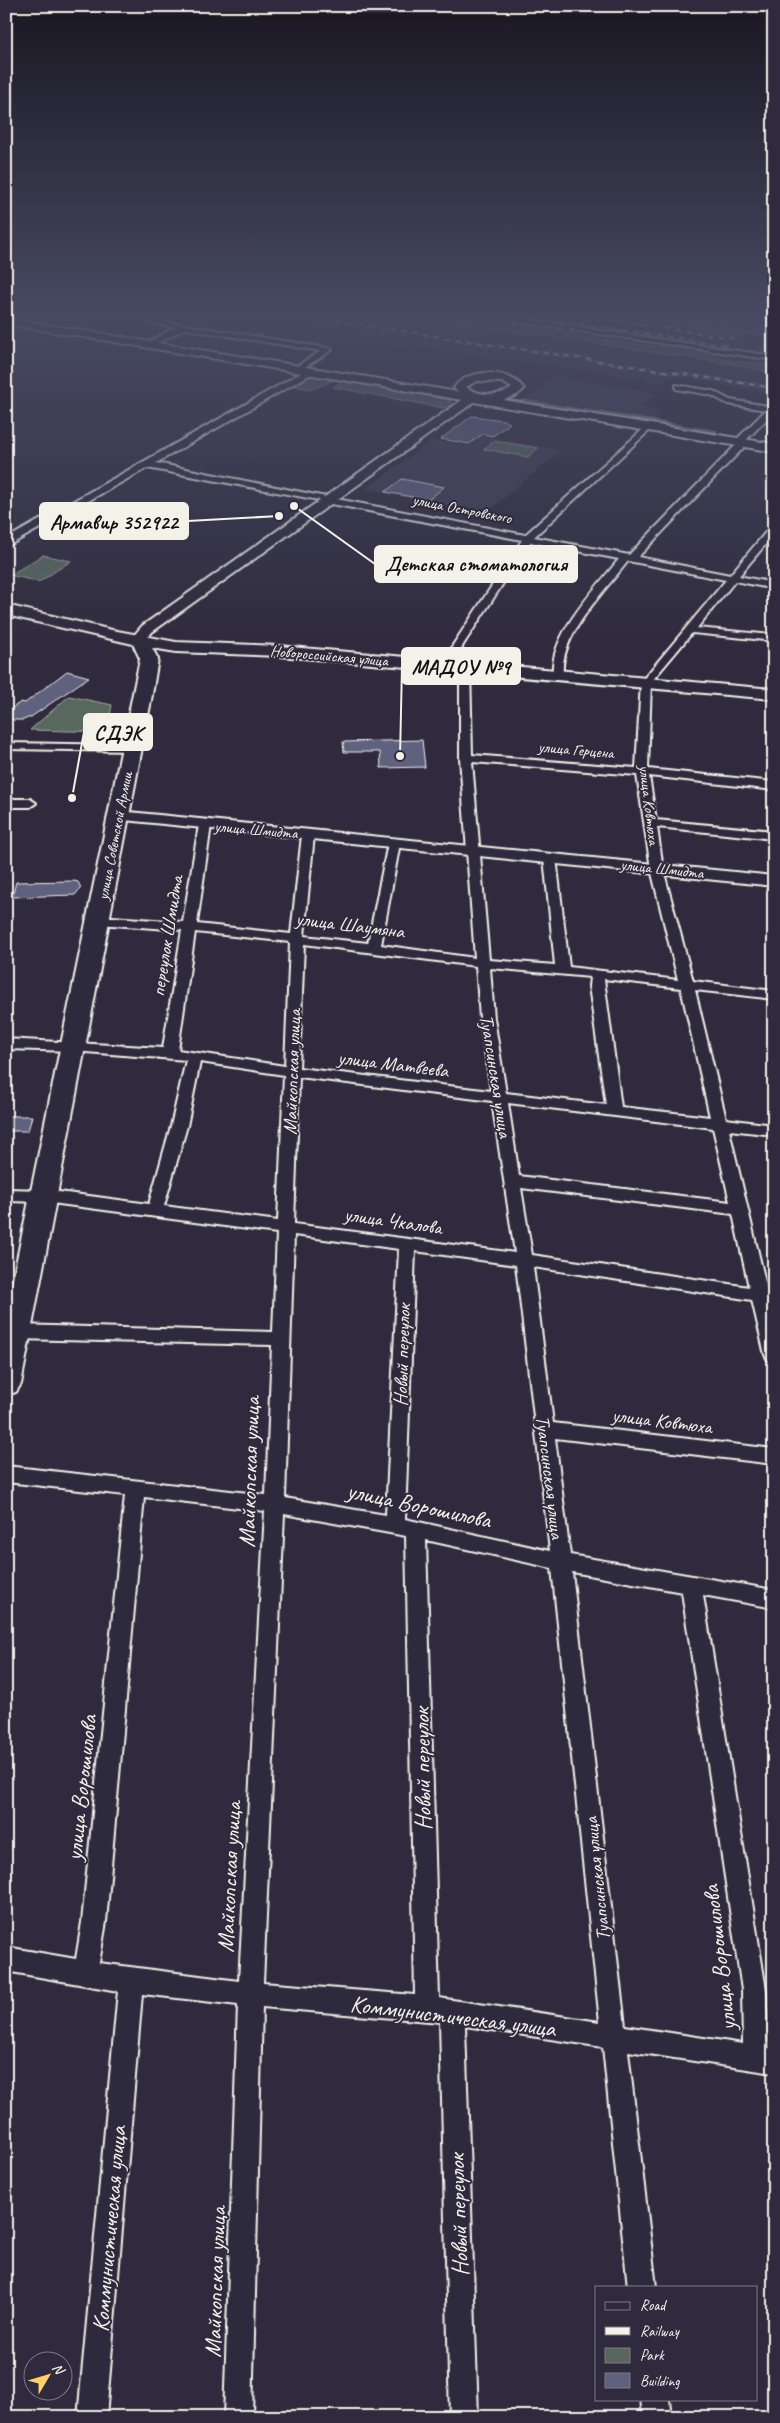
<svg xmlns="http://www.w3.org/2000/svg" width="780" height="2423" viewBox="0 0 780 2423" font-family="Caveat,sans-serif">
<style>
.built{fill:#3d3b51}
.green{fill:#58675e;stroke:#a6aca3}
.building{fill:#5e627f;stroke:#f4f1e8}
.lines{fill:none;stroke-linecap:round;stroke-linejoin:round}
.minor-casing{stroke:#f4f1e8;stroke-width:4}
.tertiary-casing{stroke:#f4f1e8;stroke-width:4}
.secondary-casing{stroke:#f4f1e8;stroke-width:4}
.primary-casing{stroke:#f4f1e8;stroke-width:4}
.minor{fill:#2f2a3d;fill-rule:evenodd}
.tertiary{fill:#2f2a3d;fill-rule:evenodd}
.secondary{fill:#2f2a3d;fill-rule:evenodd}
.primary{fill:#2f2a3d;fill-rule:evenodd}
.rail-casing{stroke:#f4f1e8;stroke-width:2.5}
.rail{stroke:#2f2a3d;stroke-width:2;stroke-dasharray:5.5;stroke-linecap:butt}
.labels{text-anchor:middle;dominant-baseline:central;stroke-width:4;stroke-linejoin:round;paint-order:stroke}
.far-street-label{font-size:16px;fill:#f4f1e8;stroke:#2f2a3d}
.street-label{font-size:20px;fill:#f4f1e8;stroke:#2f2a3d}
.near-street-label{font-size:24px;fill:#f4f1e8;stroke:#2f2a3d}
.leader{fill:none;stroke:#f4f1e8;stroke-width:2}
.callout-dot{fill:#f4f1e8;stroke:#2f2a3d;stroke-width:2}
.callout{fill:#f4f1e8;stroke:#f4f1e8;stroke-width:2}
.callout-label{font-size:21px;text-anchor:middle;font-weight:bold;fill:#111}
</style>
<rect width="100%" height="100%" fill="#2f2a3d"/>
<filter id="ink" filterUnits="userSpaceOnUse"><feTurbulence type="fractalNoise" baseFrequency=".02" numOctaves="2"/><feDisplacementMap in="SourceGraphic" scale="10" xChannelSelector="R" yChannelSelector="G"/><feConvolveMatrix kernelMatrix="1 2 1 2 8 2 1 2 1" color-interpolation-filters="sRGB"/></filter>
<g filter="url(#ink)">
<path class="built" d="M251,315H774V394L671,376L664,383L523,361L526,364L355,336L354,332Z
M555,376L656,393L641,407L662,411L653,420L523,400Z
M482,436L561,450L488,512L366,489L432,440L469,446Z"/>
<path class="green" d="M411,315H457L574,333L578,337L657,347L666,344L710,351L722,360L774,365V373L738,365Z
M608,315H662L774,328V356L760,354L769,337L743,332L741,335Z
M307,374L334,377V380L312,389L289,385Z
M346,379L445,396L453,404L448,408H443L333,387Z
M523,400L717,431L710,434L518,403Z
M494,441L538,448L528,457L484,449Z
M43,555L71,561L39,582L10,575Z
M69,696L112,705L107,732L30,730Z"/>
<path class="building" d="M472,416L503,420L510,423L493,436L483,434L469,444L441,439Z
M402,479L444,487L428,500L385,492Z
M67,671L89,677L31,717L23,720H13L6,716V712L21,702L25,703Z
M422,740L425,767L381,768L380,752H344L343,742Z
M74,881L78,882L81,888L75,895L12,897L16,882Z
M8,1116H32L28,1131H6Z"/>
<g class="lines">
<defs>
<path id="minor" d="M474,315H493L774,356V360Z
M148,319L328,348L332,350L297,372H294V368L321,351L184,329L150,347H147V343L176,327L148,323Z
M676,385L713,391L730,400L774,407V412L745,441L747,443L746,445L638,557L730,575L771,526L774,525V534L739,576L774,583V589L735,581L697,628L774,635V641L692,633L651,682L648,769L774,782V790L649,776L656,820L774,831V839L657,827L663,869L693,981L774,991V999L695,990L726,1119L774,1125V1135L729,1130L767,1290L774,1291V1303H770L774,1317V1362L768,1360L765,1355L752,1300L533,1267L553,1423L774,1449V1464L555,1438L570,1555L774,1590V1608L703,1595L766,1990L768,2048L774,2049V2073L628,2051L656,2287H628L603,2047L465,2026L478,2417H450L440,2022L262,2007L252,2417H224L238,2005L142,1994L106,2417H78L118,1991L6,1971V1947L76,1959L82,1922L125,1495L6,1482V1466L266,1495L272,1345L16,1339L10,1337L7,1332L10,1327L16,1325L273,1332L277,1233L44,1202L6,1201V1189L44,1190L149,1204L171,1126L186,1060L73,1051L6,1049V1039L163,1048L182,930L98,924L91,920L98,916L183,922L199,825L205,821L211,825L197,924L291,934L302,835L308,831L314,835L304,936L368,943L388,843L394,839L400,843L381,945L475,958L460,758V667L465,664L470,667L472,755L636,768L641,682L726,580L628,561C605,591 559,635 563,675L558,678L553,675C549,634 596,589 619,559L530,542L463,645L455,666L450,669L445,666L453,645L522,540L326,503L321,500L326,497L525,535L649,424H652V428L534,537L629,555L737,444L735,442L736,440L766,410L728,404L711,395L676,389ZM472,762L637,775L651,869L678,980L569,967L556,858L550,854L544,858L555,965L489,960ZM195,932L290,942L285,1066L178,1050ZM304,944L476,966L480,1018L491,1091L299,1068ZM490,968L590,977L589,986L606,1105L506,1093L494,1018ZM604,979L681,988L710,1117L621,1107ZM200,1062L284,1075L278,1221L164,1206L187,1126ZM299,1077L492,1101L515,1253L294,1224ZM508,1103L713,1128L730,1202L519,1176ZM521,1188L733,1214L749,1287L532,1255ZM294,1235L399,1249L386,1515L285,1498ZM415,1251L516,1265L550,1551L405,1519ZM144,1497L265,1511L239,1981L99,1963L106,1922ZM284,1514L406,1536L415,1995L263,1983ZM426,1540L552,1568L600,2022L439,1998ZM572,1572L682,1592L742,1990L743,2044L625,2026Z
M6,743L132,745L138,748L132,751L6,749Z
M6,799H30L36,803L30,807H6Z
M641,2399H669L671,2417H643Z"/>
<path id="tertiary" d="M308,369L313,372L311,374L156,463L326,497L332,500L330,502L147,468L6,547V539Z
M119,811L774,876V886L114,819L111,816L114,813Z"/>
<path id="secondary" d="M6,318L458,392L454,388C467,367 511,369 524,389L517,395L503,400L774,444V452L474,402L152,632L144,642L139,644L131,639L142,626L462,400L6,324ZM477,381L502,382L512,388C499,397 479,396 466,387Z"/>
<path id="primary" d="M6,605L112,630L176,642L279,646L774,689V699L279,656L176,652L152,648L158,659L152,695L21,1384L16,1392L6,1395V1313L140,659L133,644L6,615Z"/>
</defs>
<use href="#minor" class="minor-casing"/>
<use href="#tertiary" class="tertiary-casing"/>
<use href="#secondary" class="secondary-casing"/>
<use href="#primary" class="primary-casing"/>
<use href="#minor" class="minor"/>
<use href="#tertiary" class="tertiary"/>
<use href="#secondary" class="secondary"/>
<use href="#primary" class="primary"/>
<defs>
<path id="rail" d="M283,315L305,319
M298,315L774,388
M465,315L577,331
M519,315L726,345
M581,316L739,339"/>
</defs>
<use href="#rail" class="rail-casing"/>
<use href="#rail" class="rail"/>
</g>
</g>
<linearGradient id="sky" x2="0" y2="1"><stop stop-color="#1a1722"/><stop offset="0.48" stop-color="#474a62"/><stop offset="1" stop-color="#474a62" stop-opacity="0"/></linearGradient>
<rect width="780" height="654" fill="url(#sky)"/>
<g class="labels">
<g class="far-street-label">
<text transform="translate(462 509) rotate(11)">улица Островского</text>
<text transform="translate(329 656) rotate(5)">Новороссийская улица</text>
<text transform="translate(576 750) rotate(5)">улица Герцена</text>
<text transform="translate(649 805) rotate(83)">улица Ковтюха</text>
<text transform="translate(256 830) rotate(5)">улица Шмидта</text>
<text transform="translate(115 836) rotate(-79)">улица Советской Армии</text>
<text transform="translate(662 869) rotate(6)">улица Шмидта</text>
</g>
<g class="street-label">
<text transform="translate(350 925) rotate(7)">улица Шаумяна</text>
<text transform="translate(167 936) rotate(-81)">переулок Шмидта</text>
<text transform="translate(393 1064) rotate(7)">улица Матвеева</text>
<text transform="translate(292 1072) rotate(-88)">Майкопская улица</text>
<text transform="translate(496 1076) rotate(81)">Туапсинская улица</text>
<text transform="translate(393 1221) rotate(8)">улица Чкалова</text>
<text transform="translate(402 1355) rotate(-88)">Новый переулок</text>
<text transform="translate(662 1421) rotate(7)">улица Ковтюха</text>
<text transform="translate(550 1477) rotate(83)">Туапсинская улица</text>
<text transform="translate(597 1879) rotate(-96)">Туапсинская улица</text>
</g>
<g class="near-street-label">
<text transform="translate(249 1472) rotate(-88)">Майкопская улица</text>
<text transform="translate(419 1505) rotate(12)">улица Ворошилова</text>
<text transform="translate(422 1769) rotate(-91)">Новый переулок</text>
<text transform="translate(81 1788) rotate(-84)">улица Ворошилова</text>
<text transform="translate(229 1877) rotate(-87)">Майкопская улица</text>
<text transform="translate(719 1958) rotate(-97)">улица Ворошилова</text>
<text transform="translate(453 2016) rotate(7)">Коммунистическая улица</text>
<text transform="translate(458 2215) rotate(-92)">Новый переулок</text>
<text transform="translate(109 2229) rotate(-85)">Коммунистическая улица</text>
<text transform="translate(215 2282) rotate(-88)">Майкопская улица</text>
</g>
</g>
<path class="leader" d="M279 516L188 521M294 506L375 564M400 756L402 666M72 798L84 732"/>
<g class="callout-dot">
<circle cx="279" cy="516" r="5"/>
<circle cx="294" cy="506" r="5"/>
<circle cx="400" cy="756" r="5"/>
<circle cx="72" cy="798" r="5"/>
</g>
<g class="callout">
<rect x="40" y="503" width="148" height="36" rx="5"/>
<rect x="375" y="546" width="202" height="36" rx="5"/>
<rect x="402" y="648" width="118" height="36" rx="5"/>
<rect x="84" y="714" width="68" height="36" rx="5"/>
</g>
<g class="callout-label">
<text x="114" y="529">Армавир 352922</text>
<text x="476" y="571">Детская стоматология</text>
<text x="461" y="674">МАДОУ №9</text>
<text x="118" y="740">СДЭК</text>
</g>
<rect width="780" height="2423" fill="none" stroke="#2f2a3d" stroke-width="25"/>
<rect x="12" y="12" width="755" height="2398" fill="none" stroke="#f4f1e8" stroke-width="2" filter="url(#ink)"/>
<rect x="595" y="2286" width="162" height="115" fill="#2f2a3d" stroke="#7e7a81"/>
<rect x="605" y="2302" width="25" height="8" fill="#2f2a3d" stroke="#7e7a81"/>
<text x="640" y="2310" font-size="15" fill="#f4f1e8">Road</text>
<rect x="605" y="2327" width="25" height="8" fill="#f4f1e8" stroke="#7e7a81"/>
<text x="640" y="2336" font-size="15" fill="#f4f1e8">Railway</text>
<rect x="605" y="2348" width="25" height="15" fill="#58675e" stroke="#7e7a81"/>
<text x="640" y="2360" font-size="15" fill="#f4f1e8">Park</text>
<rect x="605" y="2373" width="25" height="15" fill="#5e627f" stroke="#7e7a81"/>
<text x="640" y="2386" font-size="15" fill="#f4f1e8">Building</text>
<g transform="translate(48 2376) rotate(52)"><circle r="24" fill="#2f2a3d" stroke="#7e7a81"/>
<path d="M0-4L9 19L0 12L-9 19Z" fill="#ffd166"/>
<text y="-8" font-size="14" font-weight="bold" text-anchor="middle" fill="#f4f1e8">N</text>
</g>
</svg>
